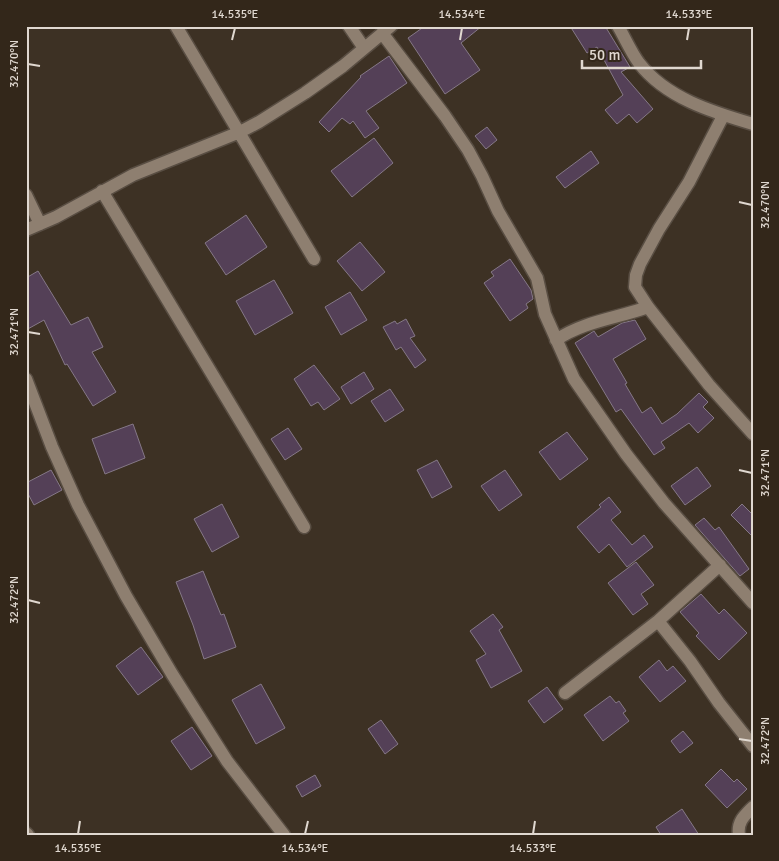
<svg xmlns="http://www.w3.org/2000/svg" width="779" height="861" viewBox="0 0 779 861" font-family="Signika,sans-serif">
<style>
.building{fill:#544057;stroke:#857887}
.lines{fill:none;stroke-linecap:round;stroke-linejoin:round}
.minor-casing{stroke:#594e43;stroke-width:15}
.minor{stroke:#8e7f70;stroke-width:12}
.ticks{fill:none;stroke:#e0d8d0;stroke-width:2}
.neatline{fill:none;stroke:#e0d8d0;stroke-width:2}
.ticks-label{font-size:12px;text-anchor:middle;fill:#e0d8d0}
</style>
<rect width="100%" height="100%" fill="#3d3124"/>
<path class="building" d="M425,26H482L461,43L480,70L445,94L408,38Z
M570,26H605L630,67L621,72L653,109L637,123L629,114L617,124L605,110L623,95L597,47L587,53Z
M389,56L407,83L366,111L379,128L365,138L353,121L350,124L342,118L329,132L319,122L361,77L360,76Z
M487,127L497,140L486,149L475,136Z
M374,138L393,163L352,197L331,171Z
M591,151L599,163L565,188L556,177Z
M246,215L267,247L226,275L205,243Z
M360,242L385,272L362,291L337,261Z
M510,259L531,290L533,299L526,304L528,308L510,321L484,283L494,276L491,272Z
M38,271L71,325L88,317L103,347L92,352L116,392L93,406L67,364L65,365L44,320L26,330V278Z
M274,280L293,313L255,335L236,301Z
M350,292L367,320L341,335L325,307Z
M406,319L415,336L410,338L426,360L415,368L401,347L396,350L383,327L395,321L397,324Z
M635,320L646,339L613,359L627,383L625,384L642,413L651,407L662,424L677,414L699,393L708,402L703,407L714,418L698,433L689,423L661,442L665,448L654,455L621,409L616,412L575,343L594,331L598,337L622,323Z
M314,365L340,399L324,410L318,402L311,406L294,379Z
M364,372L374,389L351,404L341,387Z
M390,389L404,410L385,422L371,401Z
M133,424L145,458L105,474L92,439Z
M288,428L302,449L285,460L271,439Z
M567,432L588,459L560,480L539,452Z
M437,460L452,487L432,498L417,470Z
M697,467L711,486L685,505L671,486Z
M51,470L62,490L34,505L26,490V483Z
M505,470L522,495L499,511L481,486Z
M609,497L621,512L611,520L632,545L644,535L653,547L627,567L609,544L599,553L577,527L601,507L599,505Z
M222,504L239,537L212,552L194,519Z
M742,504L753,515V537L731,515Z
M704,518L715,530L719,527L749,569L740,576L695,525Z
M636,562L654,585L641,594L648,604L633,615L608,583Z
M203,571L221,615L224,614L236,647L204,659L193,625L176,582Z
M701,594L719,614L724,609L747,633L719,660L696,636L699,633L680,612Z
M493,614L503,627L499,630L522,671L491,688L476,660L486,654L470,631Z
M141,647L163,677L138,695L116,666Z
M659,660L667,671L673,666L686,681L660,702L639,677Z
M261,684L285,728L256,744L232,700Z
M547,687L563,709L544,723L528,701Z
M610,696L616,703L619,701L626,711L623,713L629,721L603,741L584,715Z
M381,720L398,744L385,754L368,729Z
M192,727L212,756L191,770L171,741Z
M683,731L693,743L680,753L671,741Z
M721,769L734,782L737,779L747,789L727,808L705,785Z
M315,775L321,786L302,797L296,786Z
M682,809L699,835H661L656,827Z"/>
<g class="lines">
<defs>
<path id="minor" d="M176,26L314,259
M349,26L364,48
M618,26C625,38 631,52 639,63C666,98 712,112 753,124
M382,33L445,116L468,150L482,176L498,211L537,278L545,314L574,379L626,454L664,503L753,603
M723,116L689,182L659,229L640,264L636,275L635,287L648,307L709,385L753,434
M102,191L304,527
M26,195L40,224
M26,230L56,217L133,175L240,132L259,122L305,93L343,66L391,26
M556,340C584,321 618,318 648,307
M26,379L52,447L78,505L126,596L172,674L227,761L284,835
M658,621L690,661L719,703L753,746
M565,693L658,621L720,565
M26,833L28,835
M739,835C737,822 744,816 753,807"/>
</defs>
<use href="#minor" class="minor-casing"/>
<use href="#minor" class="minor"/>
</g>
<path class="ticks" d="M232,40L235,28M460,40L462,28M687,40L689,28M28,64L40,66M739,202L752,205M28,332L40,334M739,470L752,473M28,600L40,603M739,739L752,741M78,834L80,821M305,834L308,821M533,834L535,821"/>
<rect width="779" height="861" fill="none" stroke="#33271a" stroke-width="55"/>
<path d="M582 60v8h119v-8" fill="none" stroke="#e0d8d0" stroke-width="2.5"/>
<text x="589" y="60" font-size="15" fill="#e0d8d0" stroke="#33271a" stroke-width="4" paint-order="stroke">50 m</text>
<rect x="28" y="28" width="724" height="806" class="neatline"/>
<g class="ticks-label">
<text x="235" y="18">14.535°E</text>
<text x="462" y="18">14.534°E</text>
<text x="689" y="18">14.533°E</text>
<text transform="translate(14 64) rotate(-90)" y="4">32.470°N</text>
<text transform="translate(765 205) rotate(-90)" y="4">32.470°N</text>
<text transform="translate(14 332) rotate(-90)" y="4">32.471°N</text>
<text transform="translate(765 473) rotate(-90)" y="4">32.471°N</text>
<text transform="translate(14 600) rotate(-90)" y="4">32.472°N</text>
<text transform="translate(765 741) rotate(-90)" y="4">32.472°N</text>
<text x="78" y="852">14.535°E</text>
<text x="305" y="852">14.534°E</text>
<text x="533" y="852">14.533°E</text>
</g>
</svg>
